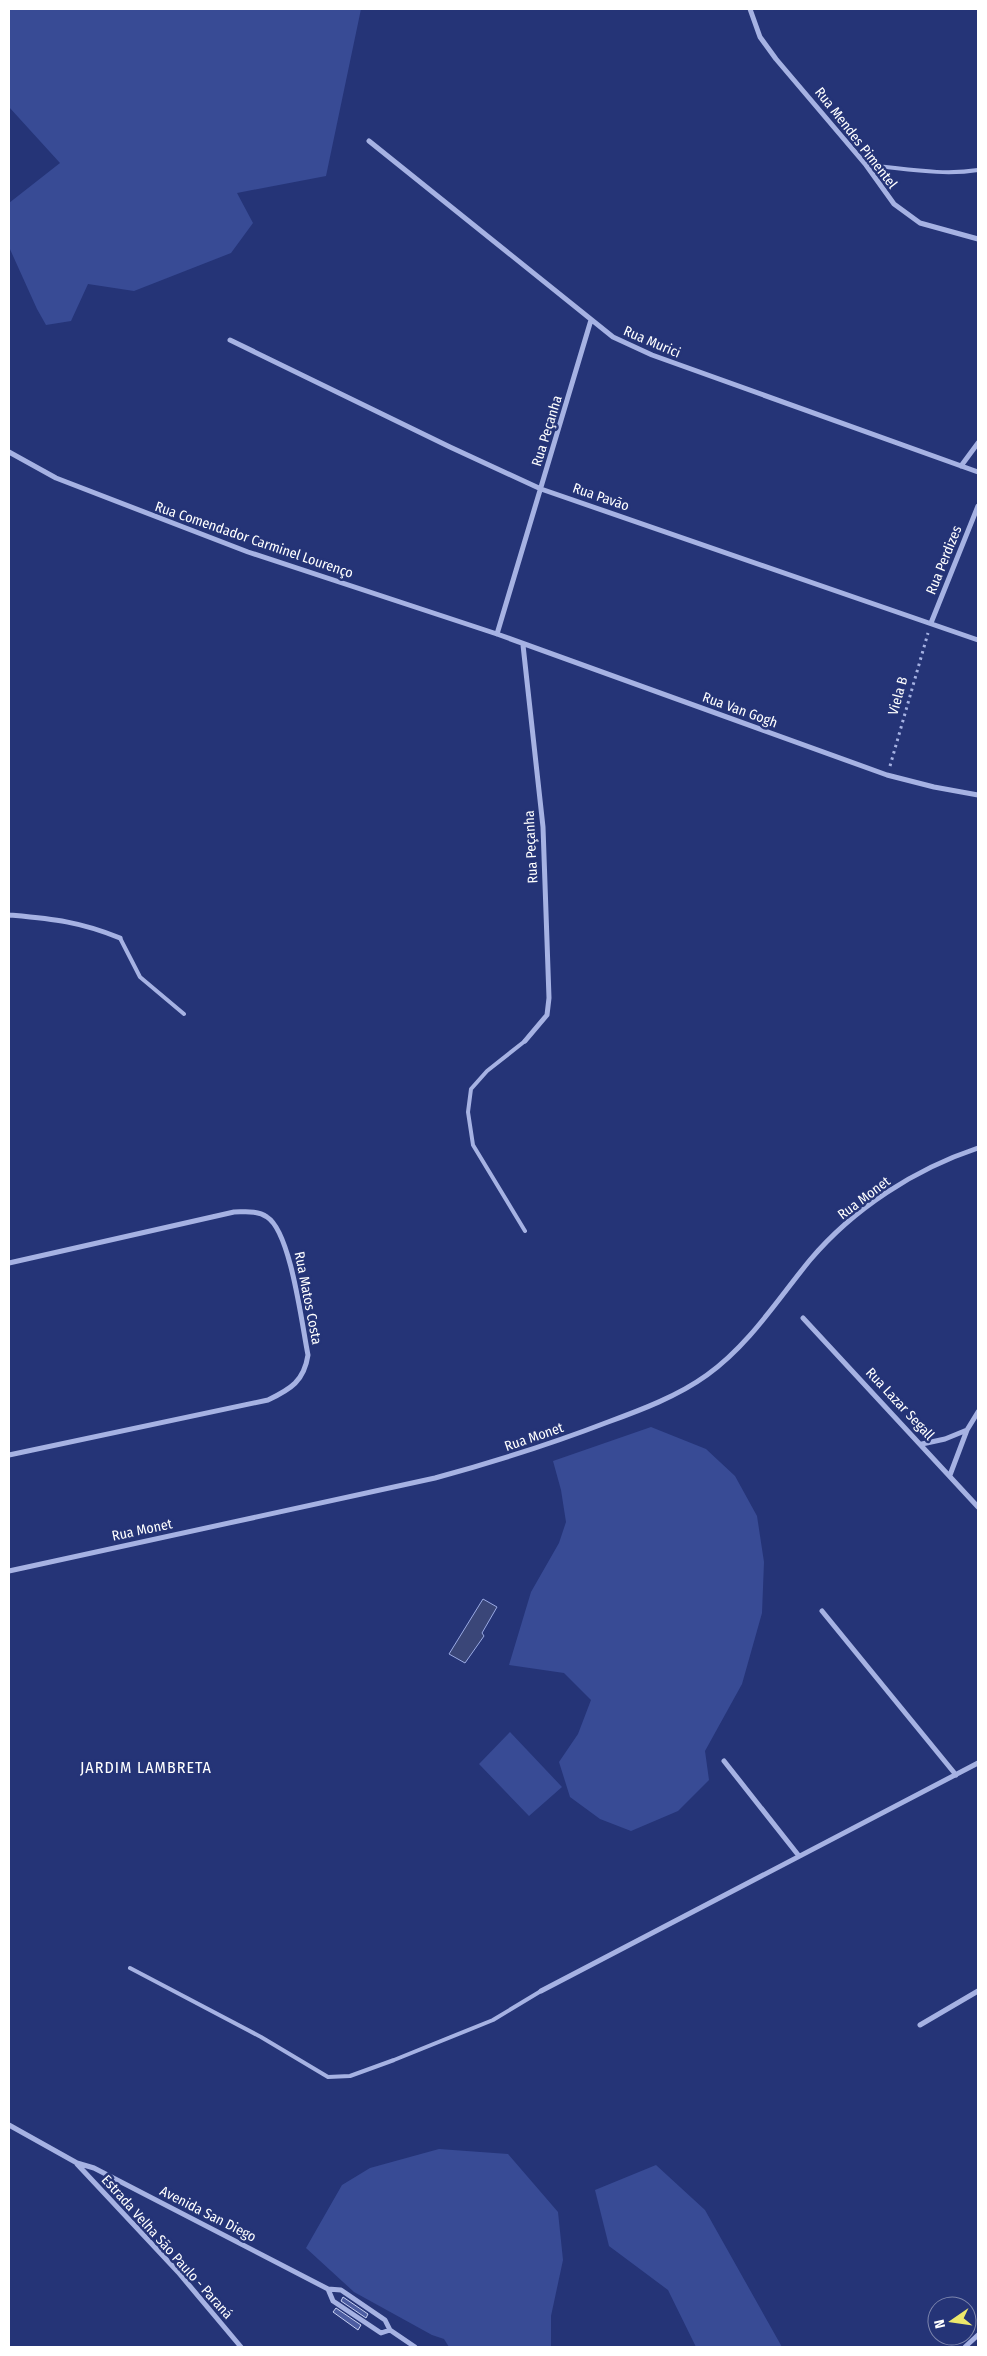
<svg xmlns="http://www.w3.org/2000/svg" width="987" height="2356" viewBox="0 0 987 2356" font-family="'Fira Sans Condensed',sans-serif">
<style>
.green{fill:#384b95}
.water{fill:#3a4678;stroke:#9aaae4}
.building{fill:#4d5da1;stroke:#c8d1f3}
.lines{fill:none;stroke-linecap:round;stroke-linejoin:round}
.path{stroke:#a6b2e3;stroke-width:3;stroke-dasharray:2.5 4;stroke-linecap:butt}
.service{stroke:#a6b2e3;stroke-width:4}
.minor{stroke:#a6b2e3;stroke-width:5}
.labels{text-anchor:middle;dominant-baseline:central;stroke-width:5;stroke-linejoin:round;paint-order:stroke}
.street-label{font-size:14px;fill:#fff;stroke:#253477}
.quarter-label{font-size:16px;letter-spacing:1px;fill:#fff;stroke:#253477}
</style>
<rect width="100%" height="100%" fill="#253477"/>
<path class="green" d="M9,9H361L326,176L237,193L253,223L231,253L134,291L88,284L71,321L46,325L37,309L9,247V203L60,163L9,107Z
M651,1427L706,1449L735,1476L757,1516L764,1562L762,1613L742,1684L705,1751L709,1780L678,1811L631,1831L600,1819L570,1797L559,1762L578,1734L591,1700L564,1673L509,1665L531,1592L559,1543L566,1522L561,1490L553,1461Z
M510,1732L562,1787L529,1816L479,1764Z
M439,2149L508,2154L558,2212L563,2260L551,2316V2347H449L444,2339L432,2335L354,2292L306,2248L342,2185L370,2168Z
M656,2165L705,2210L782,2347H696L668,2290L609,2246L595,2190Z"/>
<path class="water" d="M483,1599L497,1607L482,1633L484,1636L465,1663L449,1654Z"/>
<path class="building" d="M343,2297L368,2314L366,2318L341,2301Z
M336,2308L361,2325L358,2330L333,2312Z"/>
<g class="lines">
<path class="path" d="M890,766L928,633"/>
<path class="service" d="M866,165C903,168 941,176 978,170
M120,938L140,977L184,1014
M525,1231L473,1145L468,1112L471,1089L487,1071L525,1041
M130,1968L261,2037L328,2077L350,2076L394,2060L493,2020L541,1991"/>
<path class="minor" d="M750,9L760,37L776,59L866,165L894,204L920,223L978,239
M369,141L613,337L652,355L978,472
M230,340L450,447L541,489L978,640
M9,452L56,478L248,552L497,634L887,775L934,787L978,795
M961,466L978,443
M931,623L978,506
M497,634L591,320
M523,645L543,827L549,998L547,1015L525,1041
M9,915C52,919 78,921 120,938
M9,1263L234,1212C245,1212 257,1210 267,1217C291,1232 302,1326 308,1355C304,1381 291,1389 268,1400L9,1455
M803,1318L978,1507
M922,1444L945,1439L967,1430
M950,1475L967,1430L978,1412
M9,1571L435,1478C494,1462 551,1444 608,1422C641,1410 678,1396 707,1375C749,1345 778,1299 810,1260C854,1208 915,1169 978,1148
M822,1611L956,1775
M724,1761L799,1856
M541,1991L978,1763
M920,2025L978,1991
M9,2125L77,2163L94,2168L328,2289L341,2290L385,2320L390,2330L381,2333L333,2301L328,2289
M77,2164L178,2272L241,2347
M390,2330L415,2347
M965,2347L978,2335"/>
</g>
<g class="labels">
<g class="street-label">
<text transform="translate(856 138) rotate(52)">Rua Mendes Pimentel</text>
<text transform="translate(652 342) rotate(23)">Rua Murici</text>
<text transform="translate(547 431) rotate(-73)">Rua Peçanha</text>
<text transform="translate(601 497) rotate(19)">Rua Pavão</text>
<text transform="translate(254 540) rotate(19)">Rua Comendador Carminel Lourenço</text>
<text transform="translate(944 560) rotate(-68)">Rua Perdizes</text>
<text transform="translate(898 696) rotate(-74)">Viela B</text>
<text transform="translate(740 710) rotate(20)">Rua Van Gogh</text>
<text transform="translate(531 847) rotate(-93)">Rua Peçanha</text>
<text transform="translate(864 1198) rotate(-37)">Rua Monet</text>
<text transform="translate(308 1298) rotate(79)">Rua Matos Costa</text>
<text transform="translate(900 1404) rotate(47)">Rua Lazar Segall</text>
<text transform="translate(534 1437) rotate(-19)">Rua Monet</text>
<text transform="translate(142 1530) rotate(-12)">Rua Monet</text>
<text transform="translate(208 2214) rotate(27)">Avenida San Diego</text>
<text transform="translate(167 2247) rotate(48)">Estrada Velha São Paulo - Paraná</text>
</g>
<g class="quarter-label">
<text x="146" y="1767">JARDIM LAMBRETA</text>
</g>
</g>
<rect width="987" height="2356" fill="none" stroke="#ffffff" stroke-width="20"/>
<g transform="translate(952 2321) rotate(257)"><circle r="24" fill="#253477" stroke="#7c85ad"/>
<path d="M0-4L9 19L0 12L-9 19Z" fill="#ece86b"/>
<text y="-8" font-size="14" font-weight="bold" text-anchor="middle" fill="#ffffff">N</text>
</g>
</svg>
